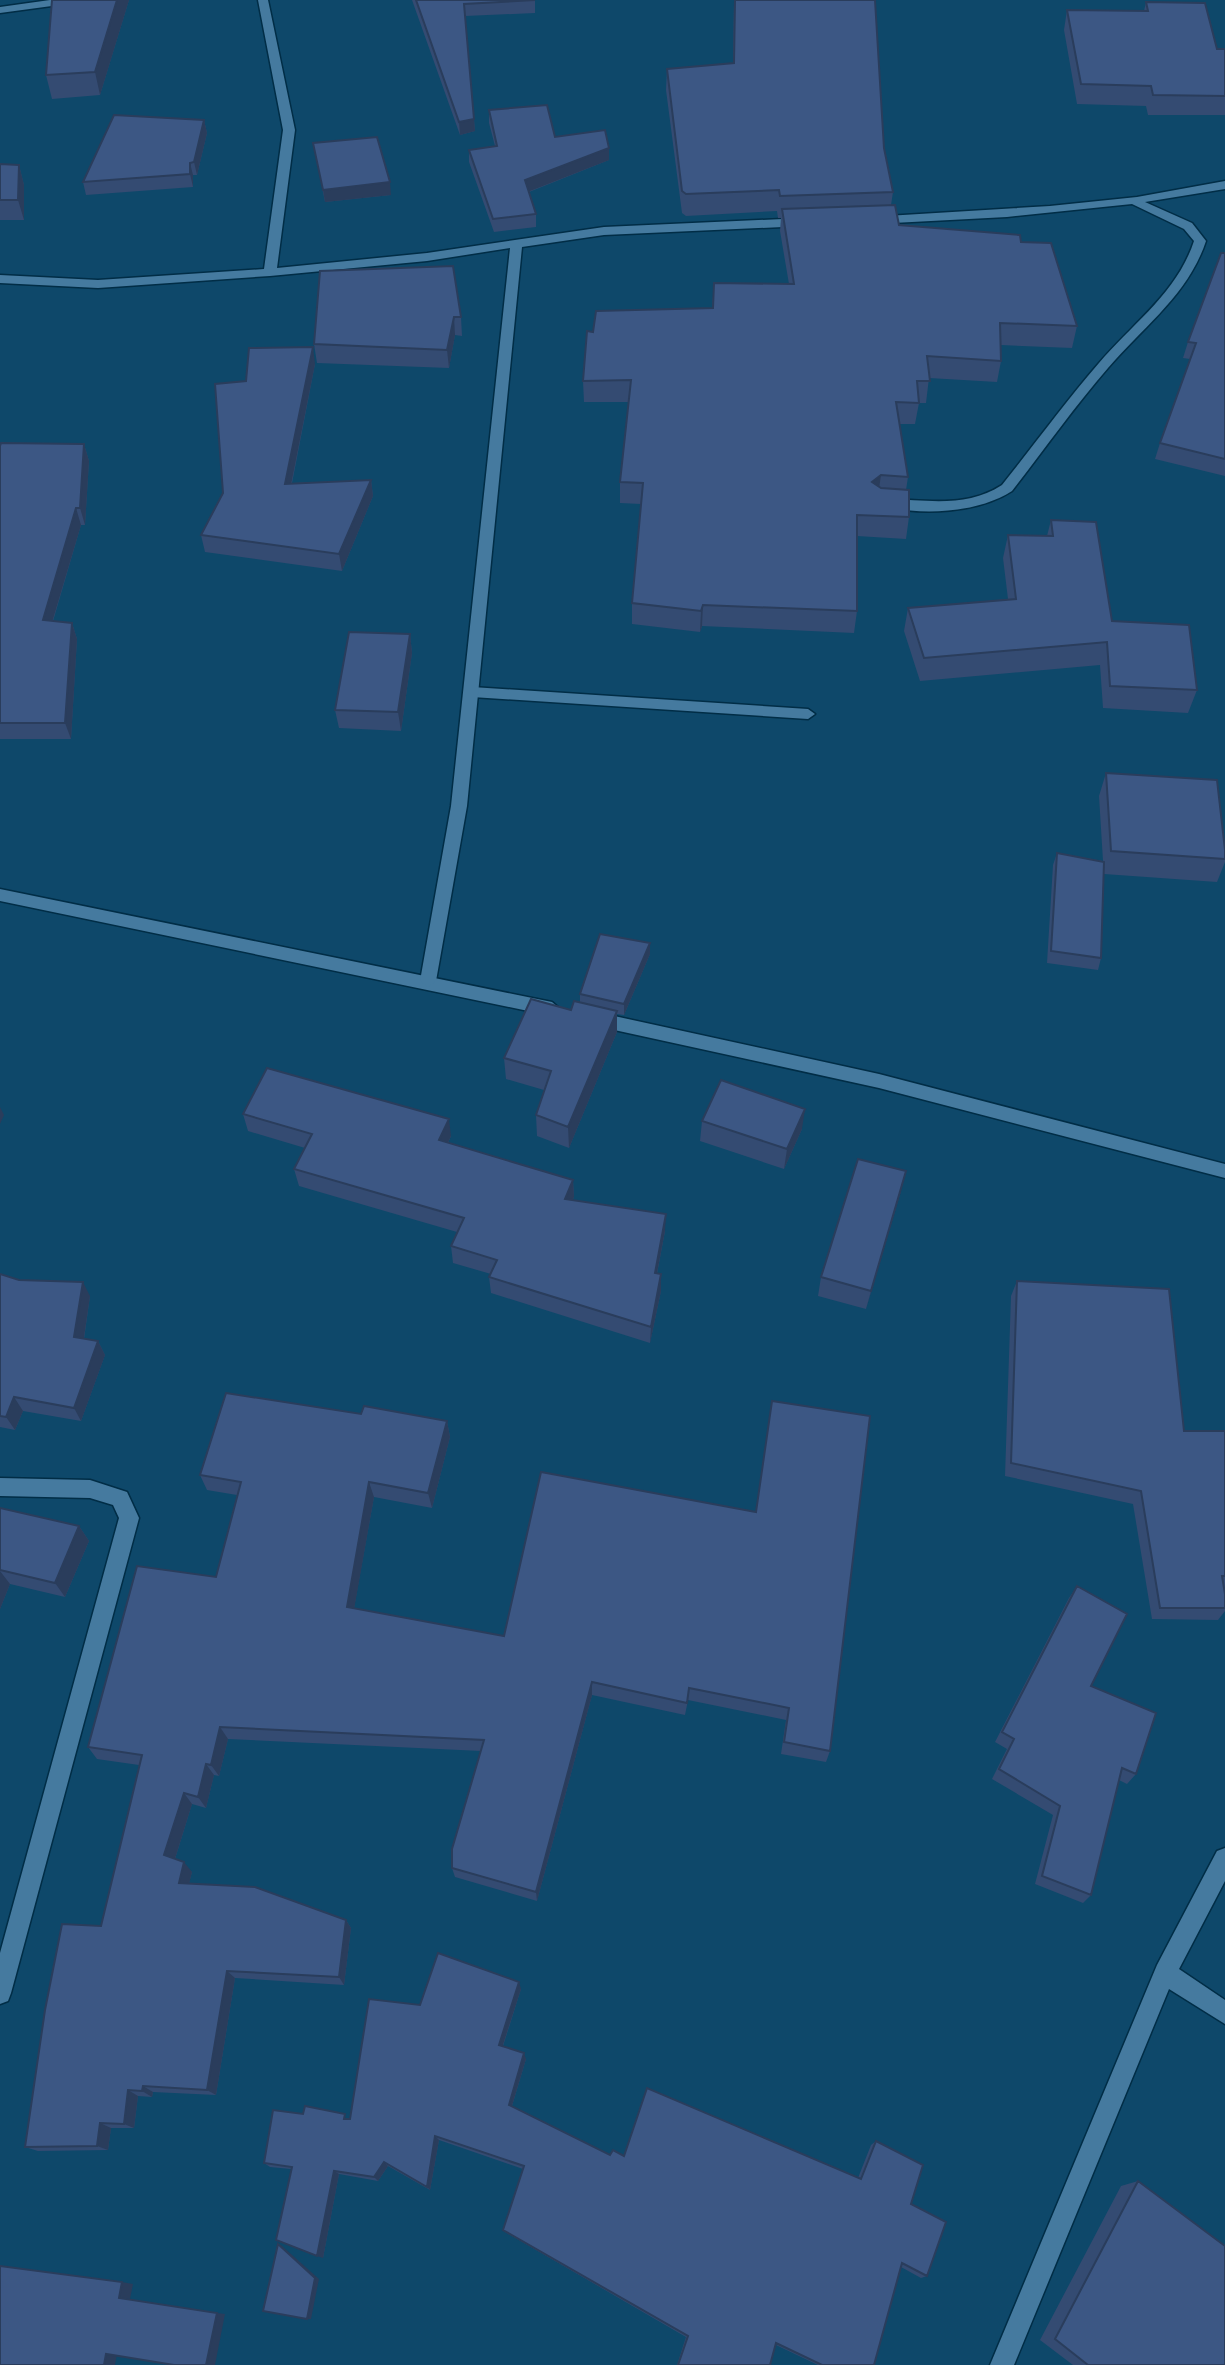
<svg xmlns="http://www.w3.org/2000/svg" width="1225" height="2365" viewBox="0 0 1225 2365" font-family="Spectral,serif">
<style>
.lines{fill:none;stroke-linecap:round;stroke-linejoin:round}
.lane-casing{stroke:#012d46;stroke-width:3}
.street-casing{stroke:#012d46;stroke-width:3}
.lane{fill:#457a9f;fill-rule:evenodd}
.street{fill:#457a9f;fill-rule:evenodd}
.wall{fill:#344b72}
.shaded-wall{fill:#2a3d5c}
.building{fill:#3c5784;stroke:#2a3d5c;stroke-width:2}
</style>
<rect width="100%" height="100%" fill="#0e486a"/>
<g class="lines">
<defs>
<path id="lane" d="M472,687L808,709L815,714L808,719L472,697L465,692Z
M0,889L552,1002L560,1009L552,1016L0,901Z
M596,1012L879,1074L1225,1164V1178L879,1088L596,1026L588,1019Z
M0,1478L90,1480L127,1492L139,1518L11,1993L8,2001L0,2004V1953L119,1518L113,1505L90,1498L0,1496Z
M1225,1848V1881L1179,1969L1225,2000V2024L1169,1989L1014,2365H990L1157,1965L1217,1851Z"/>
<path id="street" d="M50,0H79L74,3L0,13V7Z
M258,0H268L295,130L277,268L427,253L604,227L804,218L810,222L804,226L604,235L522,247L467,806L436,981L428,987L420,981L451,806L510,248L427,261L270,276L98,288L0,283V275L98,280L264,269L283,130Z
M1225,181V189L1145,202L1192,223L1206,241C1188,295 1144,326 1108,368C1074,407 1044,450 1012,491C978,513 922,516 883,506L881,503L888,499C928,500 967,508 1002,485C1035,444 1065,402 1099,363C1133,323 1177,293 1194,241L1184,229L1132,204L1007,217L874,224L870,223V217L1050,206L1137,197Z"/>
</defs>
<use href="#lane" class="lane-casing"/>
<use href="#street" class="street-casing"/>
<use href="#lane" class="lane"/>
<use href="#street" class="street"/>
</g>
<path class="wall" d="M52,0H129L100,95L52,99L46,75Z
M412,0H535V13L465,16L475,131L460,135Z
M734,0H875L884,148L893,192L891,205L899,225L1021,242L1077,326L1072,348L1001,345V361L997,382L929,378L926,403H919L915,424H899L908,477L906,490L909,517L906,539L857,536V611L854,633L702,626L700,632L632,624V603L641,504L620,503V482L629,402H584L583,381L593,332L712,308L714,283L789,284L780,231L781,218H778L777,211L686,216L682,213L666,90L667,69L733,63Z
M1146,2L1217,49H1225V115H1148L1146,106L1077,104L1064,30L1067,10L1144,11Z
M489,110L555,137L609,148V160L529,192L536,214V227L494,232L469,162V150L495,146L489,123Z
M204,120L207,133L197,175H193V187L86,195L83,182Z
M313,143L391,195L325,202Z
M0,164L19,165L24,185V220H0Z
M1225,253V476L1155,459L1160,443L1190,359L1183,358L1188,342Z
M320,271L461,317L462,336L455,335L449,368L317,363L314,344Z
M315,364L292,483L371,480L373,496L342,571L205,552L201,535L223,493L246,381Z
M84,444L89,461L85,525H81L53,621L72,623L77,639L71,739H0V446Z
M1051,520L1112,621L1197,690L1188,713L1103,708L1100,665L920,681L904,631L908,608L1008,599L1003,558L1008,535L1047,536Z
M410,634L412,653L401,731L339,728L335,710Z
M1106,773L1225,850V862L1217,882L1104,874L1101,958L1098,970L1047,963L1053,865L1057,853L1103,861L1099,796Z
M650,954L624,1015L617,1014V1032L569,1148L537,1136L536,1115L544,1090L506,1079L504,1058L580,1002V994Z
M243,1114L451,1136L448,1143L573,1180L574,1197L572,1201L665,1231L657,1274L661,1291L650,1343L491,1293L489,1277L491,1274L453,1263L451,1246L457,1232L299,1186L294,1169L305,1148L248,1131Z
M702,1121L802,1129L784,1169L700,1141Z
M901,1191L866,1309L818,1296L821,1277Z
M0,1274L19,1280L90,1296L84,1339L98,1341L105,1355L81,1421L23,1411L15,1430L0,1427Z
M1017,1281L1184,1431H1225V1588H1224L1225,1611L1218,1620L1152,1619L1133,1504L1005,1476L1011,1296Z
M361,1414L447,1421L450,1437L432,1508L374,1497L354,1608L504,1636L755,1512L830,1751L826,1762L781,1754L786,1720L688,1700L685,1715L592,1695L537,1901L455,1877L452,1868L481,1751L228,1739L219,1776L214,1775L206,1808L192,1804L175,1859L192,1872L189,1883L346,1920L351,1928L344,1985L235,1978L216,2095L153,2092L152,2097L138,2096L134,2128H111L108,2150L38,2151L25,2147L101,1926L139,1765L97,1759L88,1747L216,1577L237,1495L207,1490L200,1475Z
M0,1508L79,1526L89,1541L65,1597L10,1584L0,1609Z
M1077,1586L1091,1686L1136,1774L1127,1784L1119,1780L1091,1895L1083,1903L1035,1884L1053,1815L992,1779L1007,1749L995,1742L1069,1598Z
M521,1989L503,2046L526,2059L512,2106L610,2155L858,2178L871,2145L876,2141L911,2204L927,2276L921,2278L901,2267L874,2365H818L776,2345L770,2365H677L686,2337L505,2232L503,2230L523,2169L439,2140L430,2190L388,2166L378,2181L339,2174L323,2258L291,2169L270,2167L264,2163L350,2118L420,2005Z
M1138,2181L1225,2365H1073L1040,2340L1121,2186Z"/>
<path class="shaded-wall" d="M117,0H129L100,95L95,72Z
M474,119L475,131L460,135L459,122Z
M204,120L207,133L197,175L194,162Z
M609,148V160L525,193V180Z
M190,163L193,175V187L190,174Z
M19,165L24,185V220L18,200Z
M390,182L391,195L325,202L323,190Z
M454,317L455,335L449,368L447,350Z
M313,347L315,364L288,500L285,484Z
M84,444L89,461L85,525L80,508Z
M881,475L878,496L872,482Z
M371,480L373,496L342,571L339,554Z
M76,508L81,525L48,636L43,620Z
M703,605L702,626L700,632L701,611Z
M72,623L77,639L71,739L65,723Z
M410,634L412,653L401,731L398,712Z
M650,943V954L624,1015V1004Z
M617,1011V1032L569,1148L568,1127Z
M0,1107L4,1115L0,1124Z
M805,1109L802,1129L784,1169L787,1149Z
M449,1119L451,1136L441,1158L439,1140Z
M906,1171L901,1191L866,1309L871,1291Z
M573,1180L574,1197L566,1216L565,1199Z
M666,1214L665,1231L654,1289L655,1273Z
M661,1274V1291L650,1343L651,1327Z
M83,1282L90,1296L82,1351L74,1337Z
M98,1341L105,1355L81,1421L74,1408Z
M14,1397L23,1411L15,1430L6,1417Z
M447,1421L450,1437L432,1508L428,1493Z
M369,1482L374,1497L352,1621L347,1607Z
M79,1526L89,1541L65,1597L55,1583Z
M0,1571L10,1584L0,1609Z
M592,1682V1695L537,1901L536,1892Z
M220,1727L228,1739L219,1776L211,1765Z
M206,1764L214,1775L206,1808L198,1797Z
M184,1793L192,1804L173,1865L164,1855Z
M184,1862L192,1872L187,1892L179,1883Z
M346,1920L351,1928L344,1985L339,1977Z
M227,1971L235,1978L216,2095L207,2090Z
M519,1982L521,1989L501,2051L499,2045Z
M524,2053L526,2059L511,2109L509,2105Z
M143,2086L153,2092L152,2097L142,2091Z
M128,2090L138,2096L134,2128L124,2124Z
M100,2123L111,2128L108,2150L97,2146Z
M435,2136L439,2140L430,2190L427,2187Z
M384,2162L388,2166L378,2181L374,2177Z
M334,2171L339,2174L323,2258L317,2256Z
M278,2244L282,2246L319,2279L311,2319H307Z
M122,2282L133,2284L130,2299L119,2298Z
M217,2313L225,2314L215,2365H206Z
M106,2354H117L115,2365H104Z"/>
<path class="building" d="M52,0H117L95,72L46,75Z
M416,0H535L464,4L474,119L459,122Z
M735,0H875L884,148L893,192L780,196L779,190L686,194L682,191L667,69L734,63Z
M1146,2L1205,3L1217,49H1225V96L1153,95L1151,86L1081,84L1067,10L1148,11Z
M547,105L555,137L605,130L609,148L525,180L536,214L493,219L469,150L497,146L489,110Z
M114,115L204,120L194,162L190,163V174L83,182Z
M377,137L390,182L323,190L313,143Z
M0,164L19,165L18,200H0Z
M895,205L899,225L1020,235L1021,242L1051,243L1077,326L1000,323L1001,361L927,356L930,381H917L919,403L896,402L908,477L881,475L872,482L881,488L909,490V517L857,515V611L703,605L701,611L632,603L643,483L620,482L631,380L583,381L587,331L593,332L596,311L713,308L714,283L794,284L782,209Z
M1221,253H1225V459L1160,443L1196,343L1188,342Z
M453,266L461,317H454L447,350L314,344L320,271Z
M313,347L285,484L371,480L339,554L201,535L223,493L215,384L246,381L249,348Z
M1,443L84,444L80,508H76L43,620L72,623L65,723H0V446Z
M1051,520L1096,522L1112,621L1189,625L1197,690L1110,686L1107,642L924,658L908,608L1016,599L1008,535L1053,536Z
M349,632L410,634L398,712L335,710Z
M1106,773L1217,780L1225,850V859L1111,851Z
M1057,853L1104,862L1101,958L1051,951Z
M600,934L650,943L624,1004L580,994Z
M531,999L571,1010L574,1001L617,1011L568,1127L536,1115L551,1071L504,1058Z
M267,1068L449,1119L439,1140L573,1180L565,1199L666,1214L655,1273L661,1274L651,1327L489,1277L497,1260L451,1246L464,1218L294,1169L312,1134L243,1114Z
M721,1080L805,1109L787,1149L702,1121Z
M858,1159L906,1171L871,1291L821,1277Z
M0,1274L19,1280L83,1282L74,1337L98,1341L74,1408L14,1397L6,1417L0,1416Z
M1017,1281L1169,1289L1184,1431H1225V1576H1222L1225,1594V1608H1160L1141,1491L1011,1463Z
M226,1393L361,1414L364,1406L447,1421L428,1493L369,1482L347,1607L504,1636L541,1472L756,1512L772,1401L870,1416L830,1751L784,1742L789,1708L689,1688L687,1703L592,1682L536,1892L452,1868V1849L484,1740L220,1727L211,1765L206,1764L198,1797L184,1793L164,1855L184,1862L179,1883L255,1887L346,1920L339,1977L227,1971L207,2090L143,2086L142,2091L128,2090L124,2124L100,2123L97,2146L25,2147L45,2010L62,1924L101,1926L142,1755L88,1747L137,1566L216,1577L241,1482L200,1475Z
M0,1508L79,1526L55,1583L0,1570Z
M1077,1586L1127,1614L1091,1686L1156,1713L1136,1774L1122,1768L1091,1895L1042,1876L1060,1806L999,1769L1014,1739L1002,1732Z
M438,1953L519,1982L499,2045L524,2053L509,2105L610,2155L613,2150L624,2156L647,2088L861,2179L876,2141L923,2165L911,2204L946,2222L927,2276L902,2263L874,2365H822L776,2343L770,2365H678L688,2336L503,2230L524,2166L435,2136L427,2187L384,2162L374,2177L334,2171L317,2256L276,2240L292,2167L264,2163L273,2110L303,2114L305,2106L345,2114L344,2119H350L369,1999L420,2005Z
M1138,2181L1225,2246V2365H1088L1055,2339Z
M278,2244L315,2278L307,2319L263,2311Z
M0,2266L122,2282L119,2298L217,2313L206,2365H174L106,2354L104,2365H0Z"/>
</svg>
